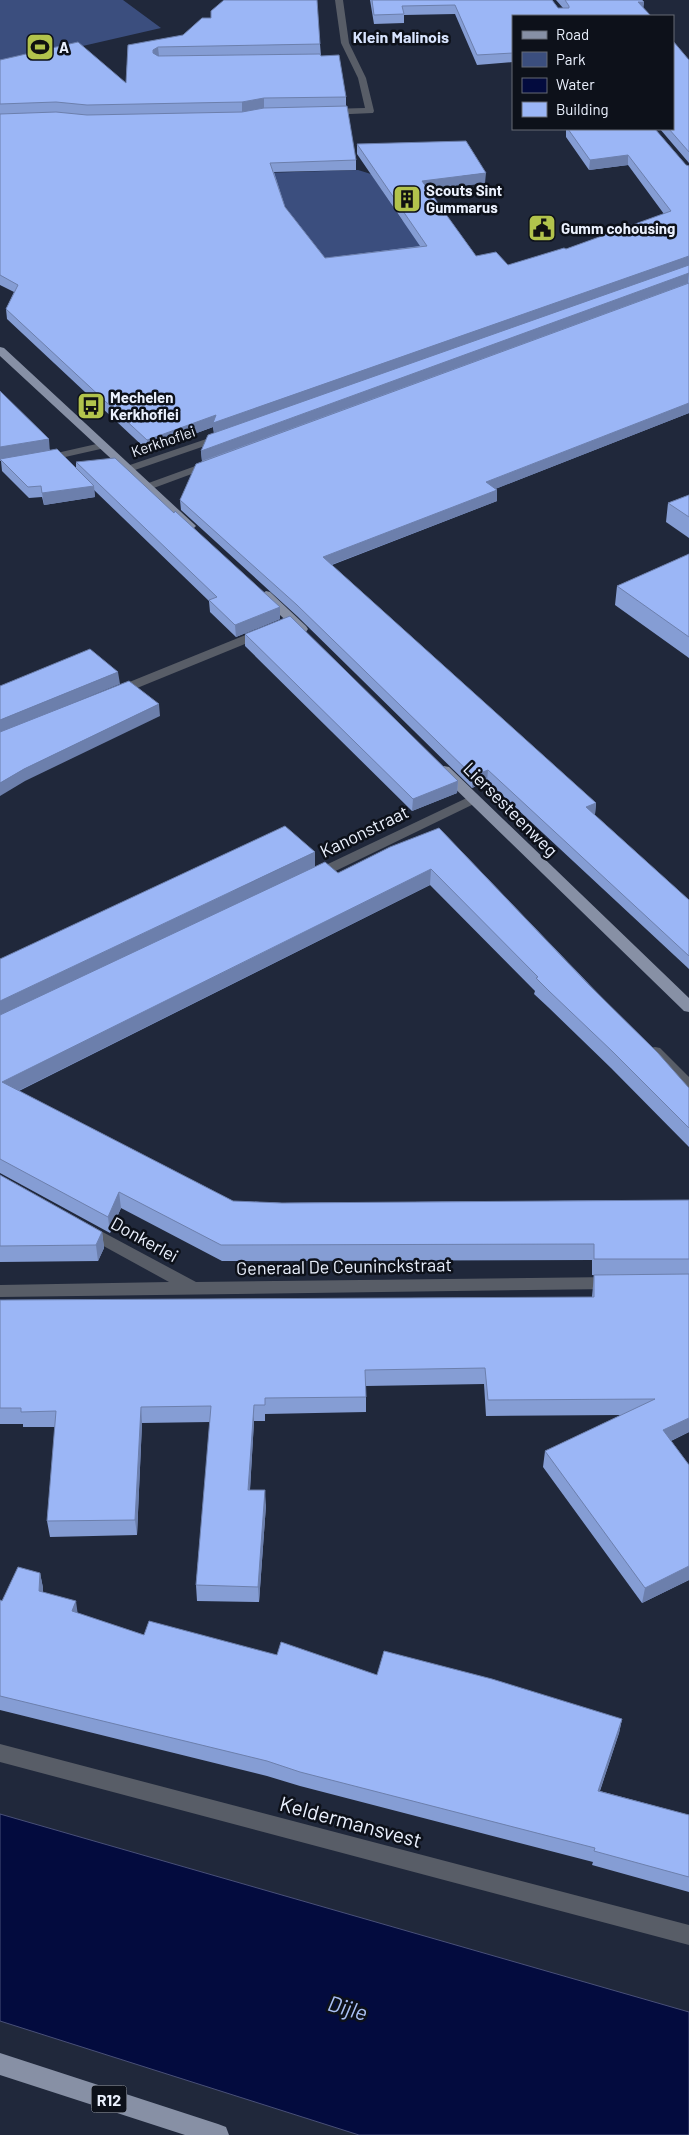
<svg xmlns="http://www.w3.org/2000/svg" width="689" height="2135" viewBox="0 0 689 2135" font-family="Barlow,sans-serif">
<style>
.green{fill:#3b4e7e}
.water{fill:#030b3e;stroke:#495078}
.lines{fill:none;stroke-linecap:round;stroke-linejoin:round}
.minor{fill:#585d67;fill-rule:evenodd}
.major{fill:#8790a5;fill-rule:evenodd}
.wall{fill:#859dd4}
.shaded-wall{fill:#6c7fac}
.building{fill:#9bb6f6;stroke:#6c7fac}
.labels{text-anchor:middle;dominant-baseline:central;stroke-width:5;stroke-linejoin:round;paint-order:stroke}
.far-poi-label{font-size:15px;font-weight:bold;fill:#ebf1fe;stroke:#0d111a;text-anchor:start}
.far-street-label{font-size:15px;fill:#ebf1fe;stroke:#0d111a}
.far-neighbourhood-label{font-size:16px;font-weight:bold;fill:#d8e4fe;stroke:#0d111a}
.shield{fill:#0d111a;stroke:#a8aeba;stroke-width:1}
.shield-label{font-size:16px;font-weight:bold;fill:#ebf1fe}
.street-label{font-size:18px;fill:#ebf1fe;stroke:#0d111a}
.near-street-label{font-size:21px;fill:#ebf1fe;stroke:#0d111a}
.near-water-label{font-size:22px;font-style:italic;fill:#aac0f3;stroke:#0d111a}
</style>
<rect width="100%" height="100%" fill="#20283b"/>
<path class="green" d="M0,0H123L161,28L0,65Z
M358,170L371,174L402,220L461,248L325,264L262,173Z"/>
<path class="water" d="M0,1814L689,2012V2135H359L0,2021Z"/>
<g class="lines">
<path class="minor" d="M335,0H343L349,43L366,78L374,111L373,113L328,115L324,112L328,109L365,108L358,78L341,43Z
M224,433L228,434L229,436L228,438L132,471H124L122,469L124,467Z
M101,443L105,444L107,446L105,448L43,462L37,459L39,457Z
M212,460L216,461L218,463L216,465L151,489H143L141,487L143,485Z
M263,628L267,629L269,632L267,635L120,695L116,696L110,692L112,689Z
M473,795L480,799L478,802L319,879H309L307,876L309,873Z
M655,1047L660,1048L689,1077V1091L684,1090L650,1056L648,1052L650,1048Z
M84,1222L196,1282L613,1277L619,1278L621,1283L619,1288L613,1289L0,1297V1285L169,1282L78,1232L76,1228L78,1224Z
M0,1744L689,1925V1945L0,1762Z"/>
<path class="major" d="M0,347L4,348L194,524L196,526L194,528H186L0,356Z
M266,591L270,592L306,626L308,629L306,632H298L262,598L260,595Z
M444,766L449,767L689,998V1012L684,1011L439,773L437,770Z
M0,2053L218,2124L226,2127L229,2135H185L0,2075Z"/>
</g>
<path class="wall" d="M370,0H552L558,8H563L556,0H642L644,2L643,8L513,16V62L477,65L455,14L404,15V23L374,24Z
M320,44L321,56L346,97V106L356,160V170L274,172L285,207L325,258L420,246L357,154V144L485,183L428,190L476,256L508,265L566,249L664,214L628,165L589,170L566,137V129H655L686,165L689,166V413L495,489L497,501L332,565L596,803L595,814H594L689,900V969L487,781L472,788L297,616L181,510L180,500L202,461L201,451L214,433L213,427L148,451L7,319L6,309L14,292L0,285V114L87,115L242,112L88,115L0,114V60L126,83L128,45Z
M689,60V163L660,129H673Z
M0,391L50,450L76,468V462L174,513L280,607V619L236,637L210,612L209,601L94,490L95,497L44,505L42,497L29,498L2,471L1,461H0Z
M689,495V538L666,522L668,503Z
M689,554V658L615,605L617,586Z
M245,634L458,781L457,793L412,811L245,646Z
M439,828L689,1088V1147L611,1068L548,1007L534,994L535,991L430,885L19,1091L233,1201L282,1203L689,1200V1432L671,1441L689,1465V1580L642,1603L543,1467L545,1451L621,1415L486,1416L484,1384L366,1386V1412L265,1414V1421H254L250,1490L266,1505L259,1602L197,1601L196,1585L210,1422L142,1423L137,1535L50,1537L47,1521L55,1427H23V1424H0V1300L592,1297L594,1275H592V1260L222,1261L121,1208L110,1233L0,1173V959L315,867L338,873Z
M0,1175L102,1232L104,1248L98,1261L0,1262Z
M40,1573L43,1588V1592L77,1613L144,1635L277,1655L377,1675L622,1719L619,1733L600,1791L689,1815V1892L592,1865L593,1862L300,1786L267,1776L0,1710V1600L2,1601Z"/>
<path class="shaded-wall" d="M638,2H644L643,11Z
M158,47L159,56L154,60L153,50Z
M264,98V108L242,112V102Z
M628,155V165L589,170L590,160Z
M486,173L485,183L422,191V181Z
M689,256V266L214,433L213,427L148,451L147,440L216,415Z
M689,273L688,283L202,461L201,451Z
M689,403V413L485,493L486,482Z
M49,439L50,453L0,459L1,461H0V447Z
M94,486L95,497L44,505L42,493Z
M497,490V501L323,568V557Z
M280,607V619L236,637L235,625Z
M118,672L120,684L0,733V720Z
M159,704L160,716L25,781L0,796V783L24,769Z
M488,770L487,781L472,788L473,776Z
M458,781L457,793L412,811L413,799Z
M596,803L595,814L585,818L586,807Z
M315,852V868L0,1019V1001Z
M431,869L430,885L4,1098L2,1082Z
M119,1192L121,1208L110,1233L108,1217Z
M102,1232L104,1248L98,1261L96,1245Z
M254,1405V1421L249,1505L248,1490Z
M141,1407L142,1423L137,1535L135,1520Z
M689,1418V1432L660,1446L663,1430Z
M265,1490L266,1505L259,1602L258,1587Z
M689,1566V1580L642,1603L645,1588Z
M40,1573L43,1588L42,1606L39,1591Z
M76,1601L78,1616L72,1611Z
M622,1719L619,1733L595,1805L598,1791Z"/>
<path class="building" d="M224,0H317L320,44L158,47L153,50V53L158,56L320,54L321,56L339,55L346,97L264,98L242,102L87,105L56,102L0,104V60L78,42L126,83L128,45L183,35L202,18H211V11Z
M372,0H552L558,8H569V6L565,0H642L644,2H638L651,16H513V53L477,55L455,5L402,6L404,14L374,15Z
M673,41L689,60V152L669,129H673Z
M347,106L356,160L270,163L285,207L325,258L427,246L357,144L466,141L486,173L422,181L476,256L496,252L508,265L564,248L566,249L671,211L628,155L590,160L568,129H655L686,165L689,166V256L213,423L216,415L147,440L6,309L18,285L0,275V114L56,112L87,115L242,112L264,108Z
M689,265V273L201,451L208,435Z
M689,283V403L486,482L497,490L323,557L596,803L586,807L689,900V956L488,770L473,776L297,605L180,500L196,464Z
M0,391L49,439L0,447Z
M57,449L94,486L42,493L41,486L28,487L0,459Z
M115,458L174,513L175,511L280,607L235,625L209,600L217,597L76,462Z
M689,495V517L668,503Z
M689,554V637L617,586Z
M290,616L458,781L413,799L245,634Z
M90,649L118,672L0,720V686Z
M129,681L159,704L24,769L0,783V732Z
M285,826L315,852L0,1001V959Z
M439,828L589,985L658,1053L689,1088V1128L613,1052L549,991L536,978L538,977L431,869L2,1082L233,1201L282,1203L689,1200V1259H594V1244L221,1245L119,1192L108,1217L0,1159V1015L325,862L338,873L390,847Z
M0,1175L102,1232L96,1245L0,1246Z
M689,1274V1418L663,1430L689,1465V1566L645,1588L545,1451L655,1399L488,1400L485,1368L365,1370L366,1397L265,1398V1405H254L248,1490H265L258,1587L196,1585L211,1406L141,1407L135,1520L47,1521L56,1411L21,1412V1408H0V1300L594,1297V1275Z
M18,1567L40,1573L39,1591L76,1601L72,1611L144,1635L149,1621L277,1655L281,1642L377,1675L384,1651L492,1679L622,1719L598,1791L689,1815V1877L594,1851L595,1848L300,1772L267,1761L0,1696V1600L2,1601Z"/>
<defs>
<symbol id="stadium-square" viewBox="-11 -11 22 22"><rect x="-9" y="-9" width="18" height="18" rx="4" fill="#b2c34c" stroke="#0d111a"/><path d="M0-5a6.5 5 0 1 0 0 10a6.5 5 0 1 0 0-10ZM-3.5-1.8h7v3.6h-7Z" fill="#111"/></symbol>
<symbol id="building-square" viewBox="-11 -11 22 22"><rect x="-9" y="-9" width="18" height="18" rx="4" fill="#b2c34c" stroke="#0d111a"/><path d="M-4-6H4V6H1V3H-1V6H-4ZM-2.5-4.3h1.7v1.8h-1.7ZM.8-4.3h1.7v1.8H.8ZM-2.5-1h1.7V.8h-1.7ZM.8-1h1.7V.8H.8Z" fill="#111"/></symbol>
<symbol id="civic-square" viewBox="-11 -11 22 22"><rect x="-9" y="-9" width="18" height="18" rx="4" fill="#b2c34c" stroke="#0d111a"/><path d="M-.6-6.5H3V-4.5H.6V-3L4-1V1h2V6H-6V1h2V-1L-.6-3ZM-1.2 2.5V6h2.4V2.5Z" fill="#111"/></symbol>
<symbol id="bus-square" viewBox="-11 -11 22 22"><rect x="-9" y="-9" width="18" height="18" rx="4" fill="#b2c34c" stroke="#0d111a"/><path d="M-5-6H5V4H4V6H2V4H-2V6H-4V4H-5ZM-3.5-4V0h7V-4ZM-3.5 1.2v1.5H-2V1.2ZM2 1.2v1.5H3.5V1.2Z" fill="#111"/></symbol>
</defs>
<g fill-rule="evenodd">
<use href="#stadium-square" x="24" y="31" width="32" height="32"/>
<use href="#building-square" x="391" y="183" width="32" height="32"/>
<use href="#civic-square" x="526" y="212" width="32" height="32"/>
<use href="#bus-square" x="75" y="390" width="32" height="32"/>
</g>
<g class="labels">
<g class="far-poi-label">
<text x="59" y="47">A</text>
<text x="426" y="190">Scouts Sint<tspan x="426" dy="17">Gummarus</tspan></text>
<text x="561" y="228">Gumm cohousing</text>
<text x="110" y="397">Mechelen<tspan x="110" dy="17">Kerkhoflei</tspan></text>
</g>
<g class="far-street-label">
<text transform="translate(163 441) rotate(-19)">Kerkhoflei</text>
</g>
<g class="far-neighbourhood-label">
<text x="401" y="36">Klein Malinois</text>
</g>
<rect class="shield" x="91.5" y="2085.5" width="35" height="27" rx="4"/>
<g class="shield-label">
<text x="109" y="2099">R12</text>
</g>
<g class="street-label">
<text transform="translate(511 809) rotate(45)">Liersesteenweg</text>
<text transform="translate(364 831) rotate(-26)">Kanonstraat</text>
<text transform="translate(145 1239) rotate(29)">Donkerlei</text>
<text transform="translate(344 1266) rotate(-1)">Generaal De Ceuninckstraat</text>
</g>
<g class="near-street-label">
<text transform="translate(351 1821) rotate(15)">Keldermansvest</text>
</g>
<g class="near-water-label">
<text transform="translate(348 2007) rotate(16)">Dijle</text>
</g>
</g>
<rect x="512" y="15" width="162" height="115" fill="#0d111a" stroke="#666b75"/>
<rect x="522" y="31" width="25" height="8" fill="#8790a5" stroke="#666b75"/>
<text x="556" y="40" font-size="15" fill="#ebf1fe">Road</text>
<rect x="522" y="52" width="25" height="15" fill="#3b4e7e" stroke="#666b75"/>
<text x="556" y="65" font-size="15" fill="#ebf1fe">Park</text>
<rect x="522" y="78" width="25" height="15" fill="#030b3e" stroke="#666b75"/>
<text x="556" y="90" font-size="15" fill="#ebf1fe">Water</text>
<rect x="522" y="102" width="25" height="15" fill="#9bb6f6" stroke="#666b75"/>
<text x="556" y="115" font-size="15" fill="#ebf1fe">Building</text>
</svg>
